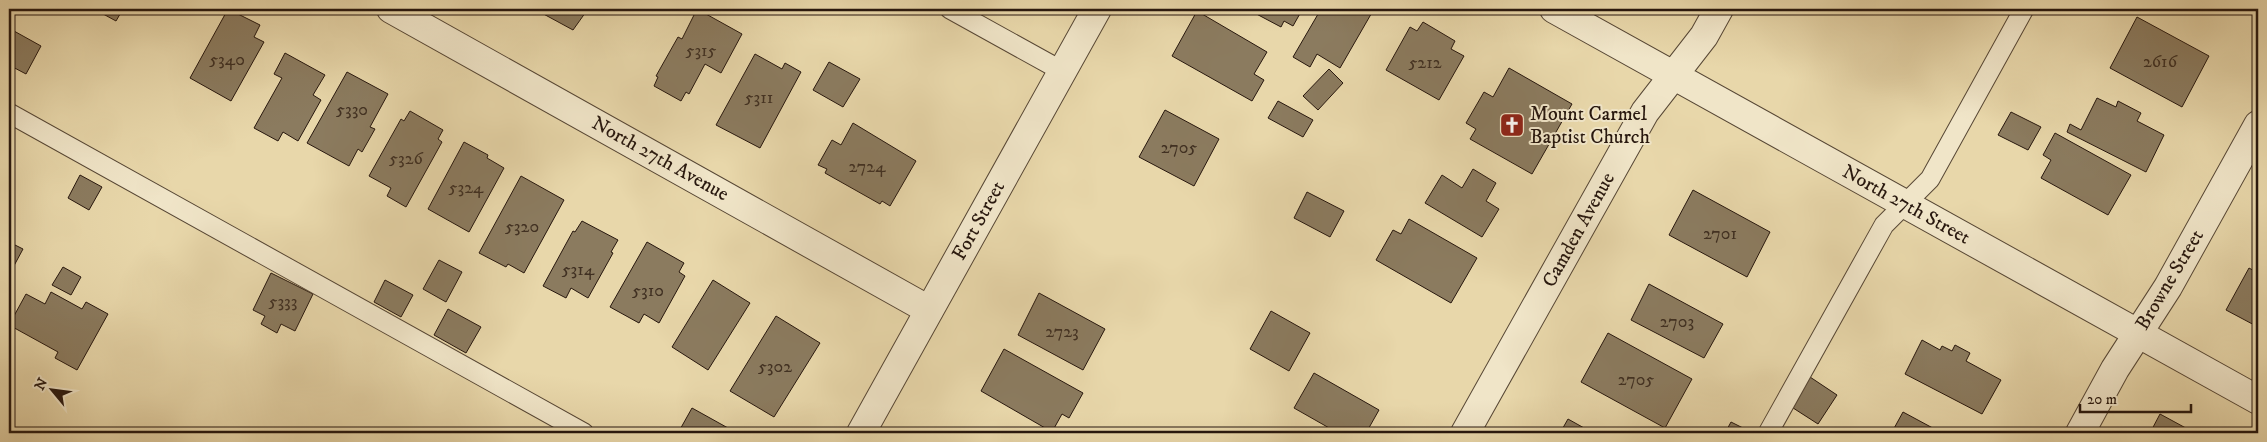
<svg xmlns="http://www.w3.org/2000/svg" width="2267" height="442" viewBox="0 0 2267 442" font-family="'IM FELL DW Pica',serif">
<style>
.building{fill:#8b7b5f;stroke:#27170e}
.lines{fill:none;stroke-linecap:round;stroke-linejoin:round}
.service-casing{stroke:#574735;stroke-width:21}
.minor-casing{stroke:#574735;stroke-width:30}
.tertiary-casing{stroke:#574735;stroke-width:30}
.service{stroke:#f0e5c8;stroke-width:19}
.minor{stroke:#f0e5c8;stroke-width:28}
.tertiary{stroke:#f0e5c8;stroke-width:28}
.labels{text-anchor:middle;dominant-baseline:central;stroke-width:4;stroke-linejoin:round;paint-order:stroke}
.number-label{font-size:18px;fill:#403022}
.poi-label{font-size:20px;fill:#27170e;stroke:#f0e5c8;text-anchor:start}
.street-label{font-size:20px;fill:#27170e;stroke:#f0e5c8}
</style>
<rect width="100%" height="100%" fill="#e8d7aa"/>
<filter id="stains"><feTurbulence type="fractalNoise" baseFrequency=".004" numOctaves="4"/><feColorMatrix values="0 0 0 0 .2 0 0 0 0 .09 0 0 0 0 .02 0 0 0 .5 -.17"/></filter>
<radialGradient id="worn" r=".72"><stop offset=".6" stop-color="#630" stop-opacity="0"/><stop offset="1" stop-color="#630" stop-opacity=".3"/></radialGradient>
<path class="building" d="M94,9H123L116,21Z
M228,9L260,25L254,37L264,42L231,101L190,78Z
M539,9H588L573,30L538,11Z
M697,9L742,34L721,73L705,64L689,94L686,92L681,101L654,86L658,77L656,76L678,37L682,39Z
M986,9H1006L1003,14L995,10L993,13Z
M1247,9H1300L1302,10L1293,26L1284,21L1281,27Z
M1321,9H1374L1340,68L1317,54L1310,67L1293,57Z
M2093,9H2105L2103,14Z
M1197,11L1267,52L1254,74L1264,80L1252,101L1172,56Z
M2137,17L2209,56L2182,107L2110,68Z
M1423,22L1455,41L1451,49L1464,56L1439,100L1386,70L1410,27L1417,31Z
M14,31L41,46L26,74L9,65V41Z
M285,53L325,75L313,95L321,100L298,141L283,132L278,141L254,128L282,78L274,74Z
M755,54L782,69L785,63L801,72L760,148L716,125Z
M829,62L860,79L843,107L813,90Z
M1509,68L1572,104L1532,174L1470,139L1476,129L1466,123L1484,92L1493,97Z
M1329,69L1343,83L1318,110L1303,96Z
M347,72L388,94L370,127L375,129L362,152L358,149L349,166L307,143Z
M2097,98L2116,107L2118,101L2141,113L2137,121L2164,135L2146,172L2067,132L2070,124L2081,130Z
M1278,101L1313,120L1303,137L1268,118Z
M1165,110L1219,139L1194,186L1139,157Z
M410,111L443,130L438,139L442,142L406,207L387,196L391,188L369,176L401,119L404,121Z
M2011,112L2041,127L2028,150L1998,135Z
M853,123L916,161L890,206L882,201L880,204L825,173L827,169L818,165L832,140L841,145Z
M2055,133L2131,175L2108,215L2041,178L2051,160L2043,155Z
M464,142L488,155L487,158L504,168L469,232L428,209Z
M1473,169L1496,183L1486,201L1499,209L1482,237L1425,203L1442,175L1462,188Z
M80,175L102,187L89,210L68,198Z
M521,176L564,200L524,273L508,264L506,267L479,253Z
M1693,190L1770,232L1747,277L1669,235Z
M1307,192L1344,211L1330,237L1294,218Z
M1409,219L1477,258L1451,303L1376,260L1393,230L1401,234Z
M582,221L618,240L611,252L613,253L588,298L571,288L566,298L543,286L573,231L575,232Z
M9,242L23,249L9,275Z
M647,242L684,263L679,272L685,276L659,323L644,314L639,323L610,307Z
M439,260L462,272L446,302L423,289Z
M63,267L81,277L71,295L52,285Z
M2249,268L2258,273V327L2226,310Z
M271,273L313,294L295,331L281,324L277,333L261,324L265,316L253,310Z
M385,280L413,295L401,317L374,302Z
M713,280L750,303L708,370L672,347Z
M1649,284L1723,324L1704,358L1631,320Z
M51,292L82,309L86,302L108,314L77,370L55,358L58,352L9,325L26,294L45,304Z
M1039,293L1105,329L1083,370L1018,335Z
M448,309L481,327L466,353L434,335Z
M1271,311L1310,333L1289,371L1250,349Z
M776,316L820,343L774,417L730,391Z
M1608,333L1692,379L1665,428L1581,382Z
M1922,340L1940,350L1942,346L1952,351L1955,345L1970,353L1966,361L2001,380L1982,414L1905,374Z
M1004,349L1083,393L1069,418L1062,414L1052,432L981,391Z
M1314,373L1379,410L1366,433H1338L1294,408Z
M1810,377L1837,395L1818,424L1790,406Z
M692,408L737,433H678Z
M1903,412L1942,433H1884L1886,429L1892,432Z
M2160,414L2195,433H2150Z
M1568,419L1593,433H1560Z
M1731,422L1751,432V433H1725Z"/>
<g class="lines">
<defs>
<path id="service" d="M950,9L1062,71
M9,113L584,433
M1768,433L1884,225L1930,179L2024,9"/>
<path id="minor" d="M391,9L929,310
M1554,9L2258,400
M1465,433L1645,112L1704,36L1719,9
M2080,433L2115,369L2168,287L2258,125"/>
<path id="tertiary" d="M861,433L1097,9"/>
</defs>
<use href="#service" class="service-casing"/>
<use href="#minor" class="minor-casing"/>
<use href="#tertiary" class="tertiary-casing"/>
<use href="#service" class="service"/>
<use href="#minor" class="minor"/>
<use href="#tertiary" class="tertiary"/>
</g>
<defs>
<symbol id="church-square" viewBox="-11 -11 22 22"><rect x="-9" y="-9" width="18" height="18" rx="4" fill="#8f2418" stroke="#f0e5c8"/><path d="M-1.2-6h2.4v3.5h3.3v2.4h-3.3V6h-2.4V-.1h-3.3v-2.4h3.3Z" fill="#fff"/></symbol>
</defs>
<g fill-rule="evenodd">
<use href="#church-square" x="1498" y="111" width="28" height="28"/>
</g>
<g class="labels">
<g class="number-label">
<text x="701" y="51">5315</text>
<text x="227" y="60">5340</text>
<text x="2160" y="62">2616</text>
<text x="1425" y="63">5212</text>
<text x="759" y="98">5311</text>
<text x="352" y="110">5330</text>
<text x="1179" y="148">2705</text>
<text x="406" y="159">5326</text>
<text x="867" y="167">2724</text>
<text x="466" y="188">5324</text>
<text x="522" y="227">5320</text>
<text x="1720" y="234">2701</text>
<text x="578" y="270">5314</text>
<text x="648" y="291">5310</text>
<text x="283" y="302">5333</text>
<text x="1677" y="322">2703</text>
<text x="1062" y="332">2723</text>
<text x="775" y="367">5302</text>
<text x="1636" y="380">2705</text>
</g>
<g class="poi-label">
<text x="1530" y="114">Mount Carmel<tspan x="1530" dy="23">Baptist Church</tspan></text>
</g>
<g class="street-label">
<text transform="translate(660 159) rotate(29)">North 27th Avenue</text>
<text transform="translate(1906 205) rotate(29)">North 27th Street</text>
<text transform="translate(979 221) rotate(-61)">Fort Street</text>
<text transform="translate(1579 230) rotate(-61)">Camden Avenue</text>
<text transform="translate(2170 280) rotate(-59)">Browne Street</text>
</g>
</g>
<rect width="2267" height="442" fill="none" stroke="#e8d7aa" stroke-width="30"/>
<rect x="10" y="10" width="2247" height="422" fill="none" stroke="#27170e" stroke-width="2.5"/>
<rect x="15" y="15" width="2237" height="412" fill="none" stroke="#27170e"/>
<g transform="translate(52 390) rotate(299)" stroke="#f0e5c8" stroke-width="4" paint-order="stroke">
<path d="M0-4L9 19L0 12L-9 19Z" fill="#27170e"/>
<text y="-8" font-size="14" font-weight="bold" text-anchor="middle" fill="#27170e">N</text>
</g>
<path d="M2080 404v8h111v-8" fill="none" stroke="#27170e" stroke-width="2.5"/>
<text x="2087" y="404" font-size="15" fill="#27170e" stroke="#f0e5c8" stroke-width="4" paint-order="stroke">20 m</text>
<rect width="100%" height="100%" filter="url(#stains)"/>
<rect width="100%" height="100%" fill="url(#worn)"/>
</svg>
